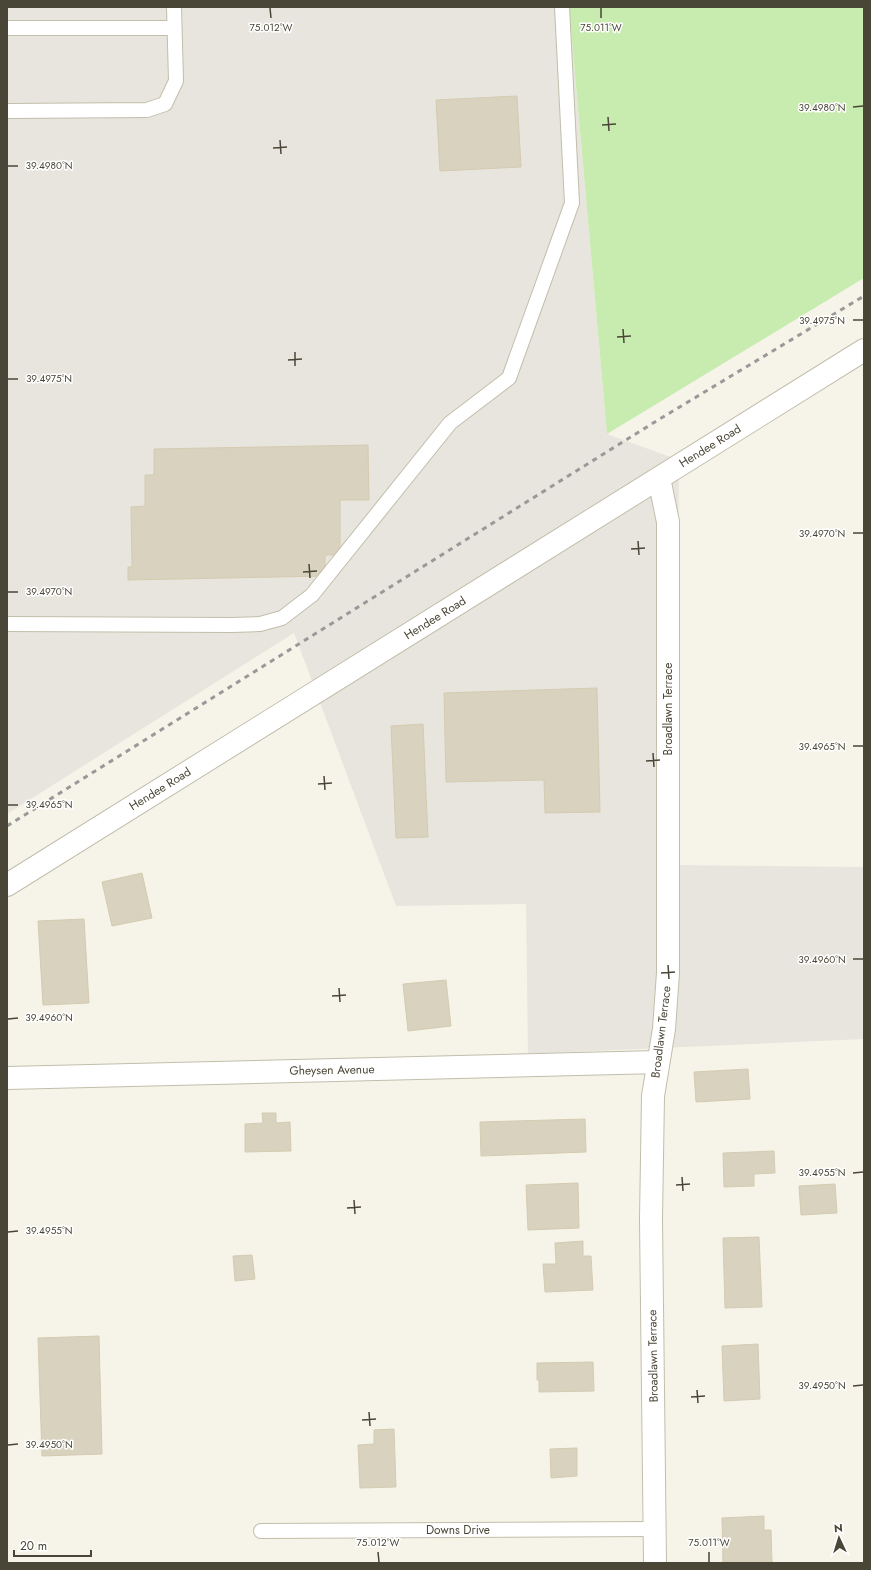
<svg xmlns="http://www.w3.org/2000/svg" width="871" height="1570" viewBox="0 0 871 1570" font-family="Jost,sans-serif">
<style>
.industrial{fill:#e8e5de}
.green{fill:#c8ecb0}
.building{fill:#d8d2be;stroke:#d4cbb0}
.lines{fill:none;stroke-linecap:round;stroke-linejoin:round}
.lane-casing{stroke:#c2beab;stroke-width:16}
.street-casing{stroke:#c2beab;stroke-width:24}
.lane{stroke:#fff;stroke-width:14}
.street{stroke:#fff;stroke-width:22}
.rail{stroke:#999;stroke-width:3;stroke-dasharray:5 5;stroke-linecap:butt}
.ticks{fill:none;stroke:#4a4637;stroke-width:1.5}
.labels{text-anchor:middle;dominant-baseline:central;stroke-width:3;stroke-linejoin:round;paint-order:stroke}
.street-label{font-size:12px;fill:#4a4637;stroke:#fff}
.ticks-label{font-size:10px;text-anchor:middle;fill:#4a4637;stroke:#fff;stroke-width:3;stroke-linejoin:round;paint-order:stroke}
</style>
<rect width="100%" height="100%" fill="#f6f4e9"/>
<path class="industrial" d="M7,7H569L607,434L679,460L676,865L864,867V1039L528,1054L526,904L396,906L294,633L7,814Z"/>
<path class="green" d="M569,7H864V278L607,434Z"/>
<path class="building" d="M517,96L521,167L440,171L436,100Z
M368,445L369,500H340V555H325V576L128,580V567H132L131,507L145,506V475H154V449Z
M597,688L600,812L545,813L544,780L446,782L444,693Z
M423,724L428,837L396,838L391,726Z
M142,873L152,918L112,926L102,882Z
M84,919L89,1003L43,1005L38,921Z
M446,980L451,1026L408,1031L403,984Z
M748,1069L750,1099L696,1102L694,1072Z
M262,1113H276V1123L290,1122L291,1151L245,1152V1124L263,1123Z
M585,1119L586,1152L481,1156L480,1122Z
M774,1151L775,1173L754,1174V1186L724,1187L723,1153Z
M578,1183L579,1228L528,1230L526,1185Z
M835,1184L837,1213L801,1215L799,1186Z
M759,1237L762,1307L725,1308L723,1238Z
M583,1241V1256H591L593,1290L545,1292L543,1264H556L555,1243Z
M252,1255L255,1279L235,1281L233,1256Z
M99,1336L102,1454L42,1456L38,1338Z
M758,1344L760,1399L724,1401L722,1346Z
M593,1362L594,1391L539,1392V1380H537V1363Z
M394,1429L396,1487L360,1488L358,1445L374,1444V1430Z
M577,1448V1476L551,1478L550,1449Z
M764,1516V1530H771L772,1563H723L722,1518Z"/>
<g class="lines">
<defs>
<path id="lane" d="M7,28H174
M7,111L147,110L165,104L176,81L174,7
M7,624L232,625L260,624L282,618L312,595L450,423L509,378L572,203L562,7
M261,1531L655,1529"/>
<path id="street" d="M7,885L864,350
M7,1078L658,1062
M655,1563L651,1219L653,1096L664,1029L668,973V522L659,478"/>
</defs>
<use href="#lane" class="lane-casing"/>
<use href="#street" class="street-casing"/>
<use href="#lane" class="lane"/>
<use href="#street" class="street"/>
<path class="rail" d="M7,826L658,420L864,296"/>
</g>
<path class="ticks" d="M270,8L271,18M601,8V18M853,107L863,106M608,117L609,131M602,125L616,124M280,140L281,154M273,148L287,147M8,166H18M853,320H863M623,329L624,343M617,337L631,336M295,352V366M288,360L302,359M8,379H18M853,533H863M638,541L639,555M631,549L645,548M309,564L310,578M303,572L317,571M8,592H18M853,746H863M653,753L654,767M646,761L660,760M324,776L325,790M318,784L332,783M8,805H18M853,959H863M668,965L669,979M661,973L675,972M339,988L340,1002M332,996L346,995M8,1019L18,1018M853,1173L863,1172M682,1177L683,1191M676,1185L690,1184M354,1200L355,1214M347,1208L361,1207M8,1232L18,1231M853,1386L863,1385M697,1390L698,1403M691,1397L705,1396M369,1412L370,1426M362,1420L376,1419M8,1445L18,1444M378,1552L379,1562M709,1552V1562"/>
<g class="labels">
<g class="street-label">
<text transform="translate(710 446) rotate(-32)">Hendee Road</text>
<text transform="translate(435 618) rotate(-32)">Hendee Road</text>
<text transform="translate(668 709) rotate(-90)">Broadlawn Terrace</text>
<text transform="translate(160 789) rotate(-32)">Hendee Road</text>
<text transform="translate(661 1032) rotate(-83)">Broadlawn Terrace</text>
<text transform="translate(332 1070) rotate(-1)">Gheysen Avenue</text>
<text transform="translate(653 1356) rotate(-91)">Broadlawn Terrace</text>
<text x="458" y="1530">Downs Drive</text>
</g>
</g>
<g class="ticks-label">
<text x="271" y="31">75.012°W</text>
<text x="601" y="31">75.011°W</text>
<text x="822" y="111">39.4980°N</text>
<text x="49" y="169">39.4980°N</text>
<text x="822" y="324">39.4975°N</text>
<text x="49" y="382">39.4975°N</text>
<text x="822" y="537">39.4970°N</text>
<text x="49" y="595">39.4970°N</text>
<text x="822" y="750">39.4965°N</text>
<text x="49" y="808">39.4965°N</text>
<text x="822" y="963">39.4960°N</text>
<text x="49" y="1021">39.4960°N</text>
<text x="822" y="1176">39.4955°N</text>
<text x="49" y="1234">39.4955°N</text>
<text x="822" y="1389">39.4950°N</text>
<text x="49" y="1448">39.4950°N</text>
<text x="378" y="1546">75.012°W</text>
<text x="709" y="1546">75.011°W</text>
</g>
<rect width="871" height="1570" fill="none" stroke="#4a4637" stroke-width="16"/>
<g transform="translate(839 1538) rotate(356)" stroke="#ffffff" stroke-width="3" paint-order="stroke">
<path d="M0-3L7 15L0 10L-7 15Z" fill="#4a4637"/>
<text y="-6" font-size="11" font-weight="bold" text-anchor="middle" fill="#4a4637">N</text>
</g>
<path d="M14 1550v6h77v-6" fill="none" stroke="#4a4637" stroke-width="2"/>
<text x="20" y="1550" font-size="12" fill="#4a4637" stroke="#ffffff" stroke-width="3" paint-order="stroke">20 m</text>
</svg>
